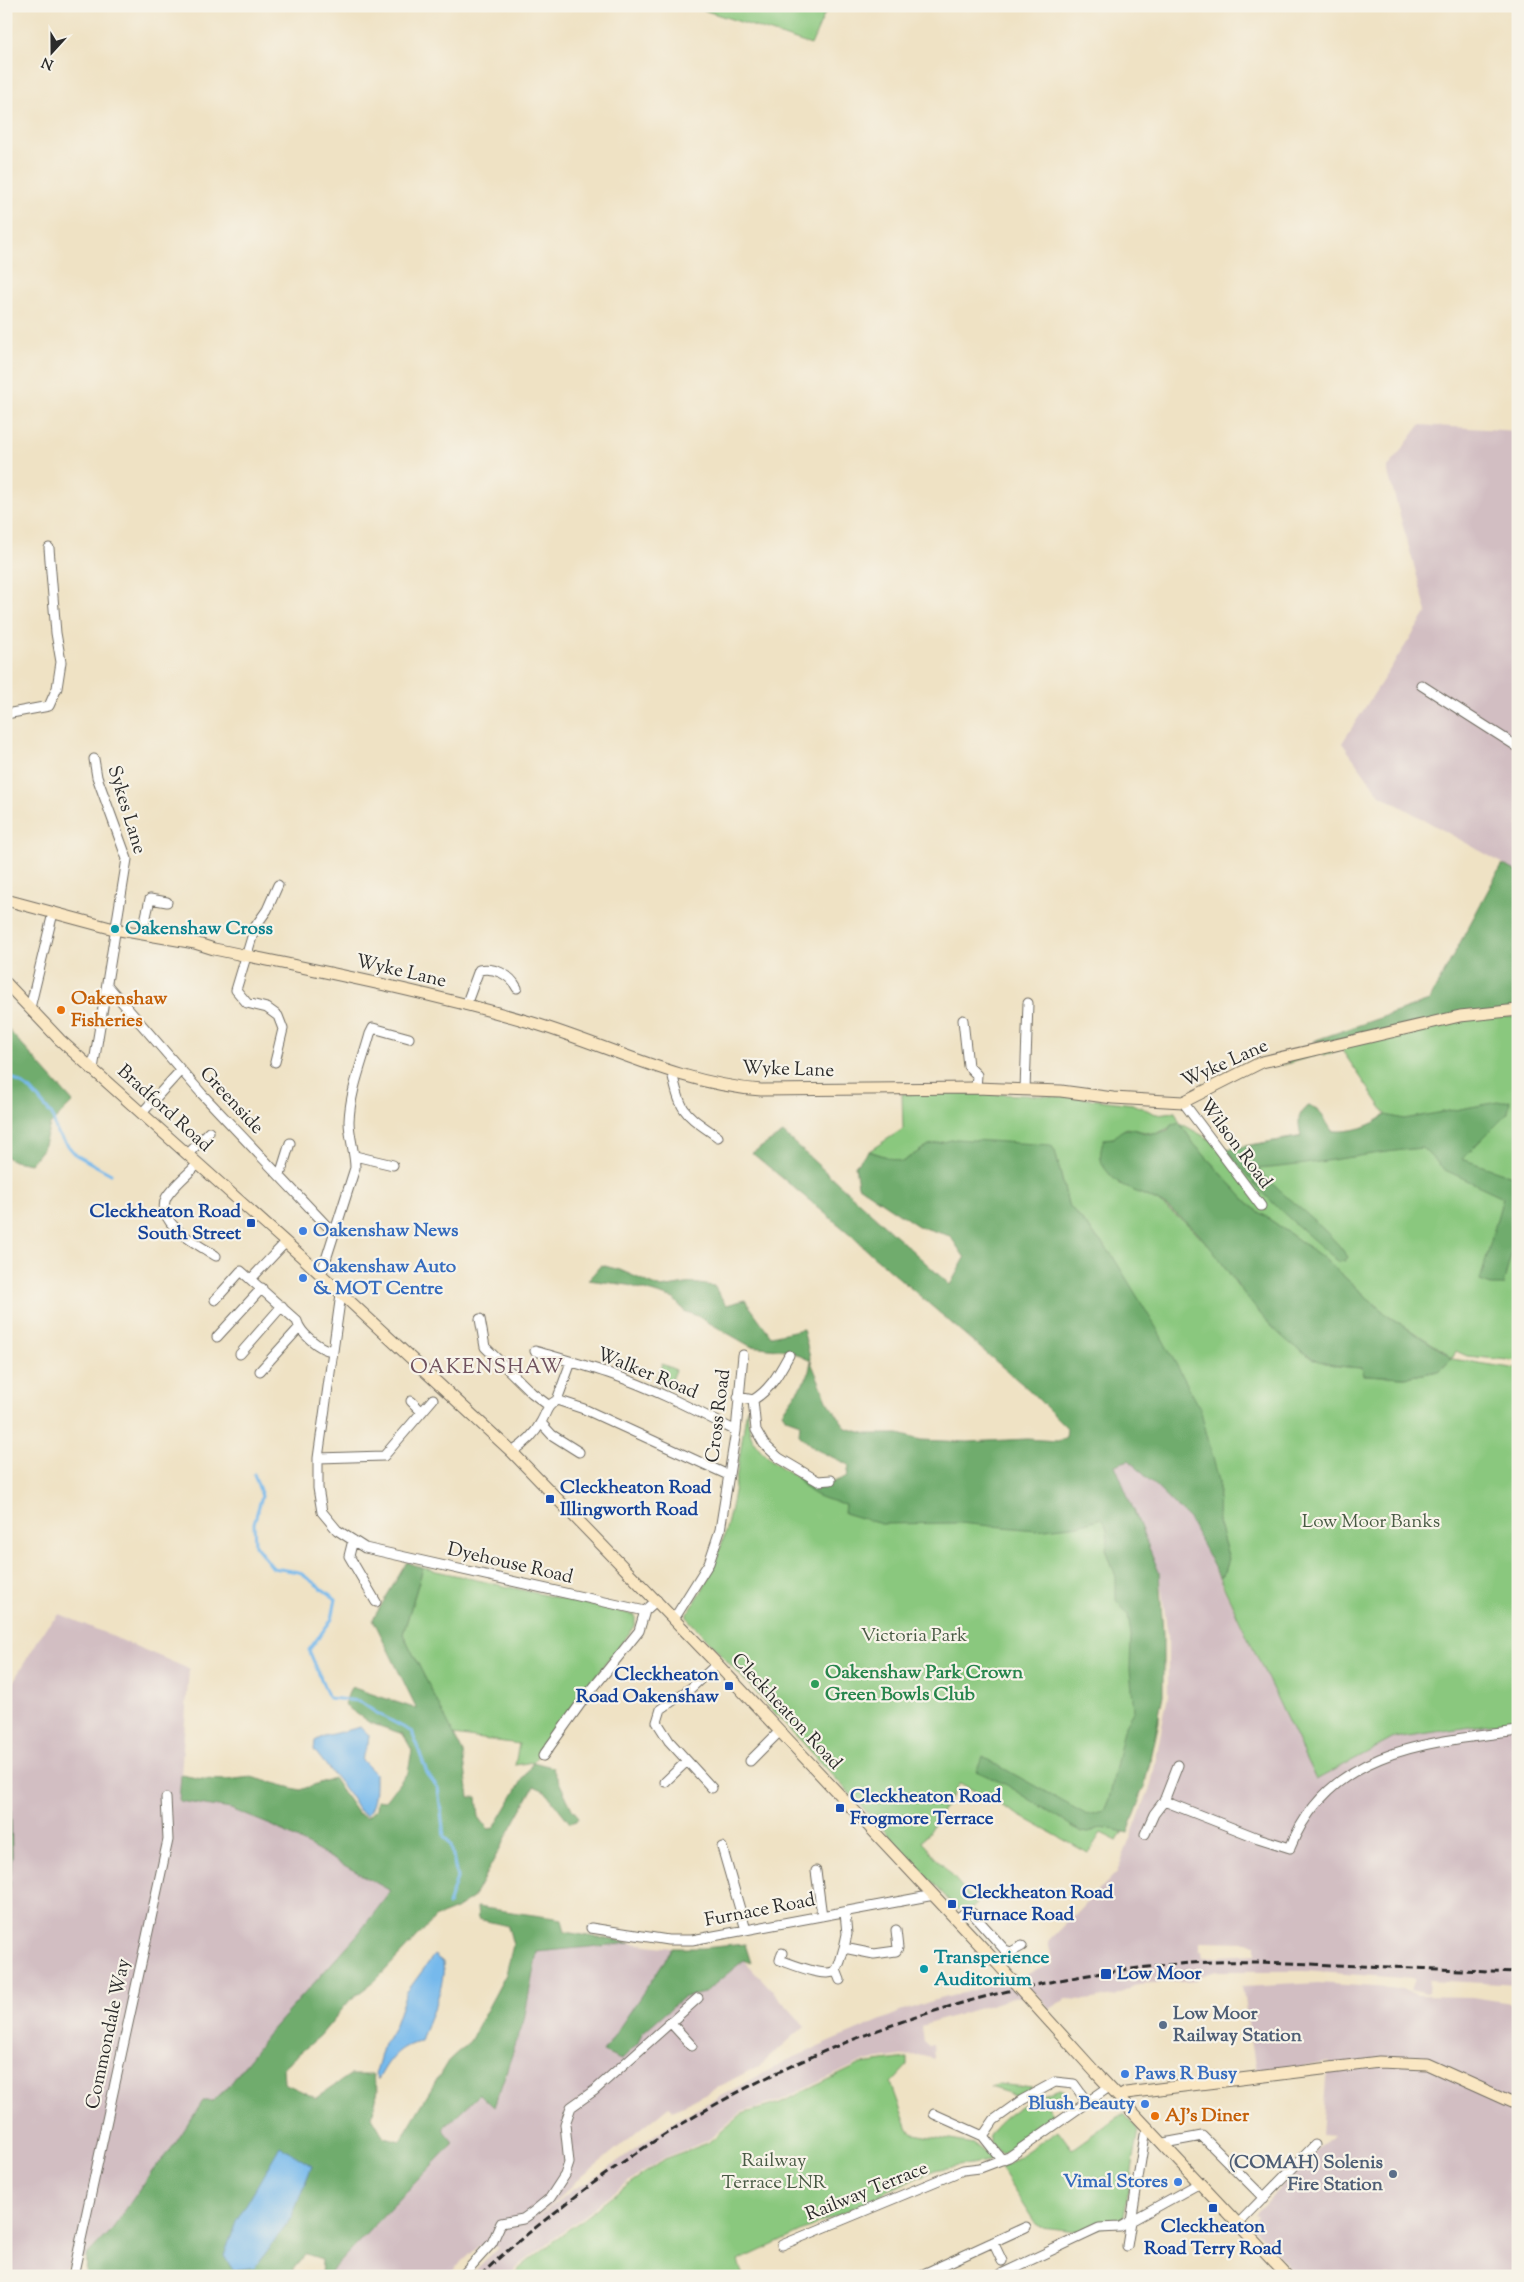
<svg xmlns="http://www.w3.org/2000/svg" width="1524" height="2282" viewBox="0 0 1524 2282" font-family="'Sorts Mill Goudy',serif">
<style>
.industrial{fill:#d2bec2;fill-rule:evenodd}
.green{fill:#8ac87e;stroke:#5a7a54;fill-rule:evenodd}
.forest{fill:#6fac6d;stroke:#4d6c4c;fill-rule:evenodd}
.water{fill:#76b9ec;stroke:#50728c}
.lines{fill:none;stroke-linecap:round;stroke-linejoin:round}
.stream{stroke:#76b9ec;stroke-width:3}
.street-casing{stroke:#706b61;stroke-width:11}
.secondary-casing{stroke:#706b61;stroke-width:13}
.street{stroke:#fff;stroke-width:9}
.secondary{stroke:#fae7c3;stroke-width:11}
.rail{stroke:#2b2b2b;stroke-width:3;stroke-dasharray:8 4;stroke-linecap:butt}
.secondary-bridge-casing{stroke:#706b61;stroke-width:13;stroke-linecap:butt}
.secondary-bridge{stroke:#fae7c3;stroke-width:11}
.culture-dot{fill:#0f9aa8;stroke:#f7f3e8;stroke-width:2}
.food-dot{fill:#e8710a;stroke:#f7f3e8;stroke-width:2}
.transit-dot{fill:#1a4fb4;stroke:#f7f3e8;stroke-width:2}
.shop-dot{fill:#3f7fe0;stroke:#f7f3e8;stroke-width:2}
.leisure-dot{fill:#2e9e5b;stroke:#f7f3e8;stroke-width:2}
.service-dot{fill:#5c6f8a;stroke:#f7f3e8;stroke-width:2}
.labels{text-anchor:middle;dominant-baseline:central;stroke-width:4.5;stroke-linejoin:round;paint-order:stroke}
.street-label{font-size:19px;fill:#2b2b2b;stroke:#f7f3e8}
.culture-label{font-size:19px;font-weight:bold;fill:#0d838f;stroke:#f7f3e8;text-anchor:start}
.food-label{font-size:19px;font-weight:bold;fill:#c56008;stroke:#f7f3e8;text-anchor:start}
.transit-label{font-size:19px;font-weight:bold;fill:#164399;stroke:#f7f3e8;text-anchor:start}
.shop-label{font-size:19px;font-weight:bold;fill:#366cbe;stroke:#f7f3e8;text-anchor:start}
.park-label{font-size:19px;fill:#485a44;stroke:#f7f3e8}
.leisure-label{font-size:19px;font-weight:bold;fill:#27864d;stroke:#f7f3e8;text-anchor:start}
.service-label{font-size:19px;font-weight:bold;fill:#4e5e75;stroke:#f7f3e8;text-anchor:start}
.quarter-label{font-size:21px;letter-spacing:1px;fill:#70525e;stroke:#f7f3e8}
</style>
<rect width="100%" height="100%" fill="#f7f3e8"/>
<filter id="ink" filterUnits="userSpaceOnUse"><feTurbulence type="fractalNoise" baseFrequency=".02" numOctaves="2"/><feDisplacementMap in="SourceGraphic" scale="10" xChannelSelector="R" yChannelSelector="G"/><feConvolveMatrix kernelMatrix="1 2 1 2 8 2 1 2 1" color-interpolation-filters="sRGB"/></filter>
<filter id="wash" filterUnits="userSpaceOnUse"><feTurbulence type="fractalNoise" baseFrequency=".0096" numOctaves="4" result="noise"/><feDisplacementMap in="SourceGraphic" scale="20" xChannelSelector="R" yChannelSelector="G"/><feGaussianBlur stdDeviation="1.12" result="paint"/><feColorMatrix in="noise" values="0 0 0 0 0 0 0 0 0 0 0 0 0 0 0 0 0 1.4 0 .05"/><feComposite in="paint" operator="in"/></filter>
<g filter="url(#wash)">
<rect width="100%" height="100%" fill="#efe2c4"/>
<path class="industrial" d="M1420,425L1518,431V872L1380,795L1342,743L1427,612L1387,469Z
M1129,1460L1190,1519L1316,1779L1394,1738L1518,1720V1985L1429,1980L1428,1993L1425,1994L1411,1990L1415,1979L1304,1971H1216L1198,1977L1196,1980L1138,1984L1114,1996L1085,2000L1066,1999L1050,2009L1038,1995L1016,1997L921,2026L923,2041L929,2045L933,2044L934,2059L919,2055L900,2056L861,2062L779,2101L742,2112L707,2141L664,2158L622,2186L520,2265L509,2276H469L499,2247L479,2246L447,2276H326L454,2142L442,2129L480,2094L494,2107L524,2020L537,1952L631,1943L673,1948L603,2052L621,2060L638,2043L642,2033L682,1998L704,1993L744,1960L805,2026L762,2064L673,2111L669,2106L584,2175L532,2222L574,2189L588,2182L676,2120L788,2060L900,2012L929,2002L1022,1977L1039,1968L1053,1964L1048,1942L1117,1872L1151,1785L1168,1695V1636L1159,1572L1114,1465ZM1200,1941L1247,1942L1256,1945V1954L1203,1957L1202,1951H1200Z
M60,1614L189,1669L179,1801L231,1809L273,1826L392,1891L358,1934L268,2034L229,2086L213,2101L175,2144L153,2170L113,2228L86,2256L65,2269L63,2276H6V1940L12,1855L8,1690L46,1627Z
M1318,1983L1404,1989L1417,1996L1472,1997L1518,2004V2276H1296L1250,2224L1258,2216L1255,2213L1332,2136L1322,2135L1326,2079L1329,2062L1257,2076L1242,1987Z"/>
<path class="green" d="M691,6H828L811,45Z
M1460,1015L1518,1017V1361L1467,1356L1456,1351L1452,1359L1518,1369V1720L1394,1738L1316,1780L1219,1577L1225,1572L1229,1559L1218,1522L1219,1481L1112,1255L1068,1204L1055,1151L929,1145L902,1162L869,1151L903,1129L902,1094L946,1092L1073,1097L1133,1104L1156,1114L1175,1112L1180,1123L1227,1149L1332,1131L1352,1132L1375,1123L1386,1114L1341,1049L1323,1056L1322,1053L1283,1065L1290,1061ZM1180,1123L1194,1144L1251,1206L1321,1256L1388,1316L1447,1353L1452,1359L1439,1371L1405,1377L1365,1375L1362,1368L1337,1366L1317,1360L1294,1346L1266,1319L1237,1285L1213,1249L1187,1224L1157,1201L1119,1184L1104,1139L1114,1138L1126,1128L1155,1134Z
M662,1364L676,1370L668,1389L654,1382Z
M747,1408C748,1416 748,1426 751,1435C757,1454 797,1481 817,1484C828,1486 838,1481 847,1477L1126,1498L1135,1511L1160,1635L1159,1722L1150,1763L1135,1812L1117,1841L1101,1833L1088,1853L960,1783L922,1842L977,1904L971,1909H957L687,1618V1613C732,1555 735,1478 747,1408Z
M423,1568L635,1615V1626L577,1700L533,1762L515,1765L519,1744L453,1735L403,1634Z
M907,2058V2066L891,2083L908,2130L914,2134L974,2144L994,2160L935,2170L738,2261L743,2276H512L522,2266L623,2188L665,2159L708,2143L742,2114L780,2103L861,2064Z
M999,2084L1032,2088L1022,2097L989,2087Z
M1061,2089L1065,2091L1046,2105L1055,2119L1001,2155L991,2143L989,2136C1002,2115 1037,2094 1061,2089Z
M1123,2113L1139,2130L1123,2222L1083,2232L1041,2227L1036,2224L1000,2169L1058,2130L1072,2149Z"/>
<path class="forest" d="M1502,864L1518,872V1010L1346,1042L1313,1041L1429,1001Z
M6,1027L73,1102L50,1125L43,1148L30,1164L14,1161L6,1157Z
M1510,1100L1508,1113L1462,1159L1518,1178V1229L1503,1285H1491L1480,1281L1503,1197L1445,1170L1422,1148C1367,1153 1313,1165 1258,1169C1285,1200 1323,1222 1348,1257L1345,1261L1339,1262C1299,1227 1257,1193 1227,1149L1301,1137C1299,1124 1295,1113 1309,1106L1318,1109L1332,1131C1353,1132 1369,1127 1386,1115L1404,1119Z
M1180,1123L1194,1144L1251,1206L1321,1256L1388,1316L1447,1354L1452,1359L1439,1371L1405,1377L1364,1375L1362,1368C1346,1367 1331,1366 1317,1360C1285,1346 1257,1312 1237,1284C1221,1262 1207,1240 1186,1222C1177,1215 1166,1205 1155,1200C1137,1191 1119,1188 1107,1171C1098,1161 1100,1151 1104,1139L1114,1138C1127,1121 1136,1133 1153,1134C1158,1134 1164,1131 1168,1130L1171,1125Z
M783,1133L950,1285L965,1258L950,1236L918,1226L858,1186L855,1165L869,1151L902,1162L929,1145L956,1139L1051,1145L1055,1151L1068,1204L1112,1255L1157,1329L1200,1408L1219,1481L1218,1522L1229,1559L1225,1572L1219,1577L1189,1519L1129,1460L1115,1465L1159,1572L1163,1634V1695L1144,1788L1138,1794L1140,1801L1128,1833L1102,1827L1089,1833L1081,1832L1007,1785L976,1771L983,1757L1087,1815L1104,1811L1109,1799L1125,1725L1134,1710L1130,1670L1131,1636L1128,1615L1116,1600V1577L1106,1549L1108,1542L1107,1529L1101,1518L1080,1525L1036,1530L959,1523L881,1524L844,1513L845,1504C826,1500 805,1495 797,1476C819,1485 824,1486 847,1477L849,1465L815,1449L799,1435L800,1423L786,1418L782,1412L808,1376L811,1361L787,1350L750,1346L697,1316L684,1311L674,1299L628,1285L588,1280L601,1265L620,1270L661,1288L692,1283L714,1286L726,1305L745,1300L771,1336L803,1329L811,1362L827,1400L846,1428L868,1434H899L921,1440L968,1442L1027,1439L1058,1441L1066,1437L1067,1428L1028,1389L870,1253L850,1234L752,1153Z
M407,1562L423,1568L403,1634L463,1753L469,1797H477L479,1817L488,1829L494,1828L533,1762L552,1767L572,1809L579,1817L577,1821L570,1823L545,1791L534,1786L473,1898L456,1909L436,1917L376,1980L350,2000L320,2036L283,2067L284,2083L316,2098L350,2075H372L378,2090L372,2117L384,2137L400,2141L448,2061L470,2041L506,1974L513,1945L508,1926L478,1919L477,1907L562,1919L565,1932L631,1943L537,1952L524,2020L494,2107L480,2094L443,2129L454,2142L326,2276H321L322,2259L306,2254L294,2268L292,2276H85L86,2256L113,2228L153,2170L175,2144L203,2101H213L229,2086L268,2034L358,1934L391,1891L273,1826L231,1809L179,1801L181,1775L202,1779L226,1780L251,1777L300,1790L333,1778L357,1813L367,1817L376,1809L377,1800L385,1801L408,1772L412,1750L403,1734L370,1723L344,1705L351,1687L417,1709L373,1619ZM312,2166L291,2218L255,2267Z
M6,1649L12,1855L6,1940Z
M745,1944L751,1963L744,1960L704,1993L682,1998L642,2033L638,2043L621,2060L603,2052L673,1948H703Z"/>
<path class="water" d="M361,1727L369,1735L368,1744L361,1759L375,1773C375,1788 376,1803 367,1815L359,1811L348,1793L314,1750L315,1741L324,1736Z
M434,1955L443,1962C446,1991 428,2015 421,2042C399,2045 388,2061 378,2080L375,2075L384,2044L394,2027L406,1993Z
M280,2146L312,2166L291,2218L255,2267L233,2270L224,2256L236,2222Z"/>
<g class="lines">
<path class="stream" d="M6,1074L31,1090L52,1115L57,1133L76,1155L111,1174
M254,1474L262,1496L254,1523L255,1545L273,1568L299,1572L336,1599L332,1619L309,1650L329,1698L359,1701L375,1712L412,1732L427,1773L438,1788L444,1836L451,1845L457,1878L448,1905"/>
</g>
</g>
<g filter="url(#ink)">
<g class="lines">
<defs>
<path id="street" d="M1421,685L1518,747
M6,714L49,706L57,688L61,662L56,633L49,548
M142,934L150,899L167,902
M108,986L202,1094L326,1225L336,1231
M466,1005L479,970C494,967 510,974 517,988
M30,1008L53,913
M963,1020L968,1066L977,1075L976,1088
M275,1062L283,1029L278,1016L267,1008L247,1003L236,990L255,927L267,910L278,885
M93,1069L127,859L97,777L94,759
M672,1072C681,1114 683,1112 718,1137
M1025,1090L1028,1003
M1183,1102L1261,1206
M142,1113L181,1070
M188,1154L209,1132
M355,1156L393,1165
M198,1164C190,1172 171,1188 166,1198C155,1224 199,1245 216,1256
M280,1175L290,1143
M321,1275L355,1168C355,1152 349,1137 349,1121C350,1092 362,1063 370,1034L373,1028L409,1038
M251,1279L285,1243
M341,1294L318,1458V1488L322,1512L337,1530L365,1548L645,1611L657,1600
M215,1300L241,1271L297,1321C300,1333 319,1349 332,1351
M480,1319L485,1347L532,1393L548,1405
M217,1337L262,1288
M535,1351C559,1358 584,1365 608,1373C653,1388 695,1410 736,1431
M240,1354L282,1306
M260,1371L299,1328
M738,1397L753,1400C771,1389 779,1373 789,1355
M557,1400L584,1409L728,1475
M753,1400L756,1430L764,1444L779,1458L818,1481L831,1480
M411,1401L422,1412
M541,1423L552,1435L579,1452
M512,1452C523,1445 535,1434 541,1422C547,1412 546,1406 557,1400L571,1362
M318,1458L384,1456L433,1399
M353,1540L349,1556L376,1602
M674,1619L709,1563L720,1530L736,1431L743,1355
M543,1756L581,1703L639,1631L645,1611
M750,1761L780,1731
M665,1782L687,1761
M712,1788L669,1741L657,1722L661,1709L691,1688L717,1664
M1164,1801L1258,1838L1290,1848C1329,1750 1426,1742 1518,1731
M1145,1834L1154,1814L1164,1801L1178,1765
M722,1847L746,1930
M816,1871L822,1916
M845,1912L847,1934L844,1948L874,1954L896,1951L898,1948L896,1930
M957,1919L967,1911L972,1913L1005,1950L1011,1952L1022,1946
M591,1928L668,1940H692L934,1895
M782,1953L780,1960C792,1964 824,1978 835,1971C840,1967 842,1953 844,1948
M836,1970L840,1980
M671,2023L692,2046
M934,2114L983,2136L1002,2160
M983,2136L994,2120L1022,2100L1055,2082L1074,2084L1087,2102
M1164,2143L1202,2136L1264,2198
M1238,2224L1315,2145
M993,2242L1002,2261
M782,2245L963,2170L980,2168L1009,2157L1109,2087
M1127,2246L1145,2135L1150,2129
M1001,2274L1099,2228L1120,2227L1200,2183
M73,2276L168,1840L166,1798
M462,2276L492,2243L501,2223L523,2219L533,2212L550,2198L565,2175L569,2163L565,2124L571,2107L595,2090L698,1998
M919,2276L1026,2227"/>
<path id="secondary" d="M6,900L114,929L195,943L214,949C320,971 429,992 533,1023C609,1046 681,1084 761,1090L976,1088L1061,1091L1113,1098L1183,1102L1262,1062L1460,1016L1518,1010
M6,983L60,1040L302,1257L512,1452L717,1664L996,1962
M1097,2074L1287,2276
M1119,2097L1126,2093L1379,2062L1427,2064L1518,2105"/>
</defs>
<use href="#street" class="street-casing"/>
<use href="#secondary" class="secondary-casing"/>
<use href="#street" class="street"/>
<use href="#secondary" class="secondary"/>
<path class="rail" d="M480,2276C508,2248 540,2224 571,2200C750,2061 966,1979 1192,1963C1238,1960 1286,1963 1332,1965C1394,1967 1456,1970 1518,1972"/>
<defs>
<path id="secondary-bridge" d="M996,1962L1097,2074"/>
</defs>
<use href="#secondary-bridge" class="secondary-bridge-casing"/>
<use href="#secondary-bridge" class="secondary-bridge"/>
</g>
</g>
<g class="culture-dot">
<circle cx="115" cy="929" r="5"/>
<circle cx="924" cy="1969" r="5"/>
</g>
<g class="food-dot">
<circle cx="61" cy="1010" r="5"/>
<circle cx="1155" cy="2116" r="5"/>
</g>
<g class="transit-dot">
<rect x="246" y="1218" width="10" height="10" rx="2.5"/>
<rect x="545" y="1494" width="10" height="10" rx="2.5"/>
<rect x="724" y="1681" width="10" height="10" rx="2.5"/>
<rect x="835" y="1803" width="10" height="10" rx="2.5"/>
<rect x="947" y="1899" width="10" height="10" rx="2.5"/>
<rect x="1100" y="1968" width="12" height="12" rx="2.5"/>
<rect x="1208" y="2203" width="10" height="10" rx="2.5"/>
</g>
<g class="shop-dot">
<circle cx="303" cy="1231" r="5"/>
<circle cx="303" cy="1278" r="5"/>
<circle cx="1125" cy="2074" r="5"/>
<circle cx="1145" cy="2104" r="5"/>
<circle cx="1178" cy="2182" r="5"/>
</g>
<circle class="leisure-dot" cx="815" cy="1684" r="5"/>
<g class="service-dot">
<circle cx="1163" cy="2025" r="5"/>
<circle cx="1393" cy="2174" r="5"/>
</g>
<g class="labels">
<g class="street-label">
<text transform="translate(126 810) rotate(73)">Sykes Lane</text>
<text transform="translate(401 972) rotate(13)">Wyke Lane</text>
<text transform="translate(1225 1064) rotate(-24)">Wyke Lane</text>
<text transform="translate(788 1070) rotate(2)">Wyke Lane</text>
<text transform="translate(231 1101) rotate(47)">Greenside</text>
<text transform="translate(164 1109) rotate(42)">Bradford Road</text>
<text transform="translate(1235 1144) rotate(53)">Wilson Road</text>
<text transform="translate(647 1374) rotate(22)">Walker Road</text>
<text transform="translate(719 1416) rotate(-83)">Cross Road</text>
<text transform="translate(510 1564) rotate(13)">Dyehouse Road</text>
<text transform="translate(786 1712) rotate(47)">Cleckheaton Road</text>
<text transform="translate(760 1911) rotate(-11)">Furnace Road</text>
<text transform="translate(109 2034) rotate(-78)">Commondale Way</text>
<text transform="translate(867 2192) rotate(-22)">Railway Terrace</text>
</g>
<g class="culture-label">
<text x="125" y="929">Oakenshaw Cross</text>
<text x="934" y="1958">Transperience<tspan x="934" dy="22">Auditorium</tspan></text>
</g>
<g class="food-label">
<text x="71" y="999">Oakenshaw<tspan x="71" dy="22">Fisheries</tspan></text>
<text x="1165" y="2116">AJ's Diner</text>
</g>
<g class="transit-label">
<text x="241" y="1212" text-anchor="end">Cleckheaton Road<tspan x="241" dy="22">South Street</tspan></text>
<text x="560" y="1488">Cleckheaton Road<tspan x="560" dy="22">Illingworth Road</tspan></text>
<text x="719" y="1675" text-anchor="end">Cleckheaton<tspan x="719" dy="22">Road Oakenshaw</tspan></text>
<text x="850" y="1797">Cleckheaton Road<tspan x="850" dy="22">Frogmore Terrace</tspan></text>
<text x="962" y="1893">Cleckheaton Road<tspan x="962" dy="22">Furnace Road</tspan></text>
<text x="1117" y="1974">Low Moor</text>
<text x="1213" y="2227" text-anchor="middle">Cleckheaton<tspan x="1213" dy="22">Road Terry Road</tspan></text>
</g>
<g class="shop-label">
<text x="313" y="1231">Oakenshaw News</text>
<text x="313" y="1267">Oakenshaw Auto<tspan x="313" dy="22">&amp; MOT Centre</tspan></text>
<text x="1135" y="2074">Paws R Busy</text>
<text x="1135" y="2104" text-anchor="end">Blush Beauty</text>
<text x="1168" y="2182" text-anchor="end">Vimal Stores</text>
</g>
<g class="park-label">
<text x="1371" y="1522">Low Moor Banks</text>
<text x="914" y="1636">Victoria Park</text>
<text x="774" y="2161">Railway<tspan x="774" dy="22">Terrace LNR</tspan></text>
</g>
<g class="leisure-label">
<text x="825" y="1673">Oakenshaw Park Crown<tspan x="825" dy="22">Green Bowls Club</tspan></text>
</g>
<g class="service-label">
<text x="1173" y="2014">Low Moor<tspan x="1173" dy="22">Railway Station</tspan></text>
<text x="1383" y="2163" text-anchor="end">(COMAH) Solenis<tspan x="1383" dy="22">Fire Station</tspan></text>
</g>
<g class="quarter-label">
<text x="487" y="1368">OAKENSHAW</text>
</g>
</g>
<rect width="1524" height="2282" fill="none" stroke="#f7f3e8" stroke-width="25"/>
<g transform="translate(52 52) rotate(201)" stroke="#f7f3e8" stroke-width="4" paint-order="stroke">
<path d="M0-4L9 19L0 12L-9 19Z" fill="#2b2b2b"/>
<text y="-8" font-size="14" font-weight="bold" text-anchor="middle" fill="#2b2b2b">N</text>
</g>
</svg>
